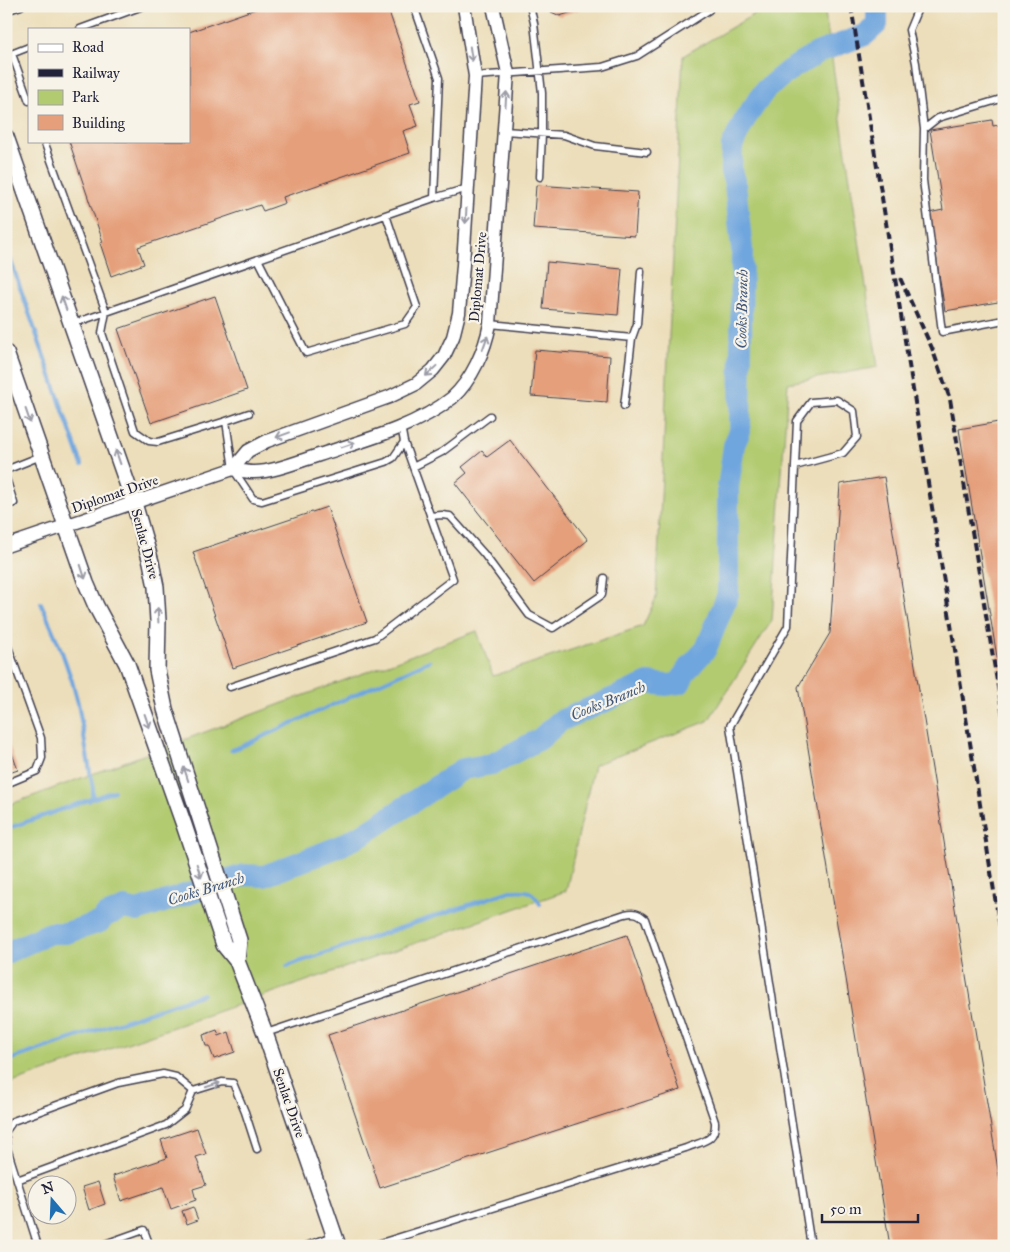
<svg xmlns="http://www.w3.org/2000/svg" width="1010" height="1252" viewBox="0 0 1010 1252" font-family="'IM FELL Great Primer',serif">
<style>
.green{fill:#b2cb71;stroke:#6a7656}
.lines{fill:none;stroke-linecap:round;stroke-linejoin:round}
.stream{stroke:#70a6de;stroke-width:4}
.river{stroke:#70a6de;stroke-width:22}
.building{fill:#e59f7a}
.service-casing{stroke:#403e4e;stroke-width:9}
.minor-casing{stroke:#403e4e;stroke-width:15}
.tertiary-casing{stroke:#403e4e;stroke-width:18}
.service{stroke:#fff;stroke-width:6}
.minor{stroke:#fff;stroke-width:12}
.tertiary{stroke:#fff;stroke-width:15}
.rail{stroke:#22223b;stroke-width:4;stroke-dasharray:8 4;stroke-linecap:butt}
.oneway{stroke:#9c9ca7}
.labels{text-anchor:middle;dominant-baseline:central;stroke-width:4.5;stroke-linejoin:round;paint-order:stroke}
.street-label{font-size:14px;fill:#22223b;stroke:#f7f3e8}
.water-label{font-size:15px;font-style:italic;fill:#41577c;stroke:#f7f3e8}
</style>
<rect width="100%" height="100%" fill="#f7f3e8"/>
<filter id="ink" filterUnits="userSpaceOnUse"><feTurbulence type="fractalNoise" baseFrequency=".02" numOctaves="2"/><feDisplacementMap in="SourceGraphic" scale="10" xChannelSelector="R" yChannelSelector="G"/><feConvolveMatrix kernelMatrix="1 2 1 2 8 2 1 2 1" color-interpolation-filters="sRGB"/></filter>
<filter id="wash" filterUnits="userSpaceOnUse"><feTurbulence type="fractalNoise" baseFrequency=".0096" numOctaves="4" result="noise"/><feDisplacementMap in="SourceGraphic" scale="20" xChannelSelector="R" yChannelSelector="G"/><feGaussianBlur stdDeviation="1.12" result="paint"/><feColorMatrix in="noise" values="0 0 0 0 0 0 0 0 0 0 0 0 0 0 0 0 0 1.4 0 .05"/><feComposite in="paint" operator="in"/></filter>
<g filter="url(#wash)">
<rect width="100%" height="100%" fill="#ecdeba"/>
<path class="green" d="M768,6H824L878,367L788,383L772,620L708,721L594,765L566,891L6,1085V806L477,631L493,676L643,626L656,598L683,56Z"/>
<g class="lines">
<path class="stream" d="M6,247L82,465
M41,603L62,652L72,681L78,703L93,789V796L89,801
M231,750L240,747L429,661
M6,829L114,791
M287,966L510,891C526,890 532,889 540,904
M6,1061L203,994"/>
<path class="river" d="M6,953L50,933H66L100,922L105,916L125,908L137,911L244,875L264,876L338,847L365,833L463,769L492,764L540,739L560,721L648,683L667,685L680,683L686,671L706,649L728,594V488L734,445L740,431L742,249L735,184L731,171L732,146L745,119L765,90L788,71L819,52L865,35L877,24V6"/>
</g>
<g id="blocks">
<path class="building" d="M264,6H387L420,101L410,104L418,126L403,131L410,153L283,197L285,203L263,211L260,205L138,247L144,264L111,276L100,243L103,242L69,141H189V32Z
M546,6H586V7L560,16L547,10Z
M992,120L993,126L1004,124V301L945,311L929,213L943,210L930,130Z
M536,185L638,192L635,236L533,229Z
M547,262L622,269L618,315L543,309Z
M215,296L247,390L151,423L118,329Z
M535,350L610,356L607,402L531,396Z
M1004,421V693H1003L959,429Z
M510,440L588,540L534,583L455,483L467,473L462,467L482,451L487,457Z
M884,477L1004,1206V1246H890L798,687L830,633L840,484Z
M327,507L367,622L233,668L193,552Z
M6,737L18,770L6,774Z
M627,935L680,1090L380,1188L328,1035Z
M217,1030L219,1036L229,1032L235,1052L214,1059L209,1046H206L203,1035Z
M197,1128L206,1154L196,1157L206,1185L193,1189L196,1200L171,1209L163,1187L121,1201L113,1176L167,1158L161,1140Z
M98,1182L105,1204L89,1210L82,1187Z
M193,1207L198,1220L187,1224L182,1211Z"/>
</g>
</g>
<g filter="url(#ink)">
<use href="#blocks" fill-opacity="0" stroke="#403e4e" stroke-width="1"/>
<g class="lines">
<defs>
<path id="service" d="M530,6L534,23L542,93V134L540,177
M919,6L909,30L916,63L924,129
M6,11L21,6
M80,29L143,6
M12,54L29,101
M6,56L29,47
M475,76L602,67L637,56L709,10
M1004,98L938,118L924,129L923,180L942,332L1004,320
M504,131L564,135L595,146L647,152
M44,141L106,312L102,333L135,431L149,441L158,442L226,421L233,469L253,499L262,501L386,462L393,458L404,442L401,426
M434,198L468,188
M258,259L306,353L405,324L417,307L386,215
M72,324L434,198L439,78L414,6
M490,324L632,338
M624,406L632,338L637,324L641,271
M226,421L249,413
M795,466L843,453L857,437L854,411L837,400L811,402L797,421L788,626L730,726L811,1246
M413,467L442,452L490,416
M6,470L41,456
M6,478L14,503L6,506
M430,516L442,515L450,516L484,554L529,615L553,628L602,595L604,578
M6,641L41,738L42,758L37,771L6,784
M230,687L375,638L453,579L404,442
M266,1033L625,914C634,912 638,913 645,919L715,1122C716,1142 702,1141 686,1148L371,1246
M193,1091L222,1082L233,1083L245,1112L257,1149
M6,1131L13,1121L118,1083L163,1074L176,1077L193,1091
M6,1138L7,1148L38,1246
M17,1180L166,1125L185,1110L193,1091
M99,1246L144,1230L150,1246
M306,1246L333,1236"/>
<path id="minor" d="M233,469L248,451L267,441L389,397L416,384L433,370L444,356L453,337L459,313L463,265L475,76L464,6
M6,546L233,469C239,470 246,472 252,472C271,473 300,461 319,455C362,441 416,427 452,398C472,380 485,350 490,324L508,73L493,6"/>
<path id="tertiary" d="M6,137L134,503L151,562L156,587L158,621L157,670L165,709L239,940L237,961
M6,353L86,583L96,606L127,664L184,825L224,945L237,961L265,1033L338,1246"/>
</defs>
<use href="#service" class="service-casing"/>
<use href="#minor" class="minor-casing"/>
<use href="#tertiary" class="tertiary-casing"/>
<use href="#service" class="service"/>
<use href="#minor" class="minor"/>
<use href="#tertiary" class="tertiary"/>
<path class="rail" d="M851,6L1004,953
M900,278L932,348L950,399L1004,723"/>
</g>
<defs><path id="oneway-shaft" d="M-6 0H5M1.5-3L5.5 0L1.5 3" fill="none" stroke-width="1.6" stroke-linecap="round" stroke-linejoin="round" transform="scale(1.25)"/></defs>
<g class="oneway">
<use href="#oneway-shaft" transform="translate(471 54) rotate(81)"/>
<use href="#oneway-shaft" transform="translate(506 99) rotate(-86)"/>
<use href="#oneway-shaft" transform="translate(466 216) rotate(93)"/>
<use href="#oneway-shaft" transform="translate(64 303) rotate(-109)"/>
<use href="#oneway-shaft" transform="translate(485 343) rotate(-70)"/>
<use href="#oneway-shaft" transform="translate(431 371) rotate(137)"/>
<use href="#oneway-shaft" transform="translate(28 416) rotate(71)"/>
<use href="#oneway-shaft" transform="translate(283 435) rotate(160)"/>
<use href="#oneway-shaft" transform="translate(348 445) rotate(-19)"/>
<use href="#oneway-shaft" transform="translate(118 457) rotate(-109)"/>
<use href="#oneway-shaft" transform="translate(83 572) rotate(72)"/>
<use href="#oneway-shaft" transform="translate(158 615) rotate(-93)"/>
<use href="#oneway-shaft" transform="translate(147 721) rotate(71)"/>
<use href="#oneway-shaft" transform="translate(186 774) rotate(-108)"/>
<use href="#oneway-shaft" transform="translate(199 871) rotate(72)"/>
<use href="#oneway-shaft" transform="translate(213 1085) rotate(-18)"/>
</g>
</g>
<g class="labels">
<g class="street-label">
<text transform="translate(478 277) rotate(-85)">Diplomat Drive</text>
<text transform="translate(115 494) rotate(-19)">Diplomat Drive</text>
<text transform="translate(145 544) rotate(75)">Senlac Drive</text>
<text transform="translate(289 1103) rotate(71)">Senlac Drive</text>
</g>
<g class="water-label">
<text transform="translate(742 309) rotate(-89)">Cooks Branch</text>
<text transform="translate(608 701) rotate(-22)">Cooks Branch</text>
<text transform="translate(206 889) rotate(-17)">Cooks Branch</text>
</g>
</g>
<rect width="1010" height="1252" fill="none" stroke="#f7f3e8" stroke-width="25"/>
<rect x="28" y="28" width="162" height="115" fill="#f7f3e8" stroke="#a29fa3"/>
<rect x="38" y="44" width="25" height="8" fill="#ffffff" stroke="#a29fa3"/>
<text x="72" y="52" font-size="15" fill="#22223b">Road</text>
<rect x="38" y="69" width="25" height="8" fill="#22223b" stroke="#a29fa3"/>
<text x="72" y="78" font-size="15" fill="#22223b">Railway</text>
<rect x="38" y="90" width="25" height="15" fill="#b2cb71" stroke="#a29fa3"/>
<text x="72" y="102" font-size="15" fill="#22223b">Park</text>
<rect x="38" y="115" width="25" height="15" fill="#e59f7a" stroke="#a29fa3"/>
<text x="72" y="128" font-size="15" fill="#22223b">Building</text>
<g transform="translate(52 1200) rotate(341)"><circle r="24" fill="#f7f3e8" stroke="#a29fa3"/>
<path d="M0-4L9 19L0 12L-9 19Z" fill="#1f6fb2"/>
<text y="-8" font-size="14" font-weight="bold" text-anchor="middle" fill="#22223b">N</text>
</g>
<path d="M822 1214v8h96v-8" fill="none" stroke="#22223b" stroke-width="2.5"/>
<text x="830" y="1214" font-size="15" fill="#22223b" stroke="#f7f3e8" stroke-width="4" paint-order="stroke">50 m</text>
</svg>
